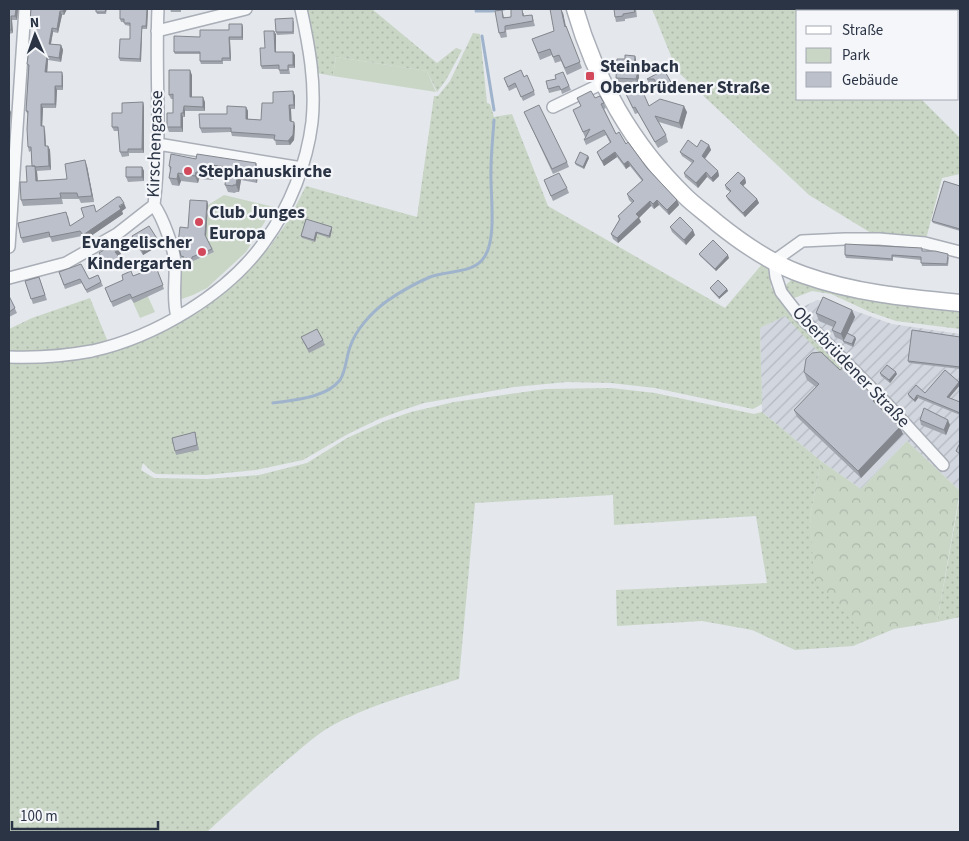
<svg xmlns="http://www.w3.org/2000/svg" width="969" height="841" viewBox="0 0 969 841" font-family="'Source Sans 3',sans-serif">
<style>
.industrial{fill:url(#industrial-furrows)}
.grass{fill:url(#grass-dots)}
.forest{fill:url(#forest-crowns)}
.green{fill:#c9d6c5}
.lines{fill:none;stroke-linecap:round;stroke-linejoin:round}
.stream{stroke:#9fb4cc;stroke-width:3}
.street-casing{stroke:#a9aeb7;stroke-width:14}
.secondary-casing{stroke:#a9aeb7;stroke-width:19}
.street{stroke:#f7f8fa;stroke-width:11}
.secondary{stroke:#fff;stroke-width:16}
.wall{fill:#a1a5ae}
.shaded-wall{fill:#83868d}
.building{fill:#bbc0ca;stroke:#83868d}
.poi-dot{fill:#d1495b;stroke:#f4f6f9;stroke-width:2}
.labels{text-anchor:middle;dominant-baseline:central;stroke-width:4.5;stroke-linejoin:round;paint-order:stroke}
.poi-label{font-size:18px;font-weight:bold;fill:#2b3445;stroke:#f4f6f9;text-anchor:start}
.street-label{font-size:18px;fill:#2b3445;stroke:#f4f6f9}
</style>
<defs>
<pattern id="industrial-furrows" width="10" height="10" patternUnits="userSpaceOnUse" patternTransform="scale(1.25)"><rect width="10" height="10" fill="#d2d6de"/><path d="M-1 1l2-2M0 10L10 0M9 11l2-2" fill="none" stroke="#b4b8c0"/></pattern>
<pattern id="grass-dots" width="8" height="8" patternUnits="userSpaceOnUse" patternTransform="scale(1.25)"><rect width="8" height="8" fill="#c9d6c5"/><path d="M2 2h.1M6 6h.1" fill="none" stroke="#adb8ab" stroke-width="1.8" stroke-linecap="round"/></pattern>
<pattern id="forest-crowns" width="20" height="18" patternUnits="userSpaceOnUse" patternTransform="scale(1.25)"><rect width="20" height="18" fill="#c9d6c5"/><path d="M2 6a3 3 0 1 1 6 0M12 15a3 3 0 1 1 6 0" fill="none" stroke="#adb8ab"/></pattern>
</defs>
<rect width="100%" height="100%" fill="#e4e7ec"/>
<path class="industrial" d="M817,300L827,301L892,324L960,334V491L907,441L861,489L821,461L762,412L760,328Z"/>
<path class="grass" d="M306,9H372L437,63L456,48L462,50L446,80L437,92L427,71L336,57L333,76L317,73L311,25Z
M652,9H935L931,11H798V99H921L960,138V174L942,178L926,239L871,233L809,195L677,71Z
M473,33L480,34L487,103L490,104L494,117L512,114L548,206L725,308L763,263L771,270V287L848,371L843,378L785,316L760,328L762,404L753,409L655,388L611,383L567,382L514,387L424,403L403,410L379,419L348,434L303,460L256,470L206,475L156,474L150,470L143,463L141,470L154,478L207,479L259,475L307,463L347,438L385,421L411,412L454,402L546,389L611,388L655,393L754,414L762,412L821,461L810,517L812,542L860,629H894L853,646L795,650L752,630L702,621L617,626L616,590L767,583L756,516L614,525L613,495L475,503L459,679C415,693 368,705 328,728C313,737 300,750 286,761C259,784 233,808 207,832H9V361L148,337L267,248H269L288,221L306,186L417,217L434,96H438L450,81Z
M792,279L960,309V329L896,321L870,312L831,294L812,291L794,298L786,291L785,286Z
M90,298L108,342L67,351L9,353V329L32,318Z
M960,495V617L937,622Z"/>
<path class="forest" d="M907,441L960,491L937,622L894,629H860L814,580L810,517L821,461L861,489Z"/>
<path class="green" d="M336,57L427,71L436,92L333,76Z
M224,195L274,207L246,252L207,288L193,295L179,300V260L193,259L206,239L208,205Z
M144,288L155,312L140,318L128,291Z"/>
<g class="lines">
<path class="stream" d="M476,11H492L504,9
M482,36L494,110
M273,403C294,400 326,398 340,380C346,371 346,358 350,347C356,329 372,312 387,301C400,292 416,283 430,277C448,270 475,274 485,256C497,237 490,193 491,170C491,153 493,137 494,120"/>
<defs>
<path id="street" d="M157,31L246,9
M553,107L603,83
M158,144L302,168
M154,205C163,218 174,248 175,263C176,281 172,299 177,317
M9,247L25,9
M9,278L66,263L117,234L154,205C162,140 155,74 158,9
M9,357C36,358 65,356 92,351C155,337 228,294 265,241C290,207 307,163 312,122C316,83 309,46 301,9
M943,465L888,405L798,314L781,292L776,277L774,261L802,241L845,239H879L925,243L960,252"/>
<path id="secondary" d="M575,9C595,79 632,145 685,196C695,206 707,214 717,223C743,244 772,264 804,275C854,293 908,298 960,303"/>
</defs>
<use href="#street" class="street-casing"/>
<use href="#secondary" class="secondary-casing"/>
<use href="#street" class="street"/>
<use href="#secondary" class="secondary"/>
</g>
<path class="wall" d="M9,9H18L17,20H12L13,33L9,34Z
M31,9H67L64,15H62L58,33L53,32L51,44L61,45L63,50L61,62L48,60L47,72L63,76V90H57L56,108H43L42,126L45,130L46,146H48L50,150L51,170L37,171L38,181L67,179L87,166L94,202L81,203L79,199H62L63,204L23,206L21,200L32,166L31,151L29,152L28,147V115L26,111L28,68L27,64L36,26L31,25L30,21Z
M96,9H107L106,14H97Z
M120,9H148L147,29H142L141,62L120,61L119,58L130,39V26L125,25L124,22H121L120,19Z
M170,9H181V12H171Z
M636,9L637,17L625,19V21L616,22L615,17Z
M502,10L504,17H511L524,13V16L532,15L535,26L506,30L507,37L501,38L499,33Z
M563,13L566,26L582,68L567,75L561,61L555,63L552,55L540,60L532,39L554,31Z
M294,21V34L277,35L276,32Z
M243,27V40H230L231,61H223V64H201L200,61V54H175L174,52L200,37Z
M276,34V52L295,55V68H289L290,74H280L279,69H262L261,66Z
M635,56L636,60V71H638L639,76L638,83L618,82L616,78L625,59Z
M664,70L674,89L662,95L656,84H649L647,79Z
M563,72L571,90L562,94L561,90L549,93L548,89Z
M192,75V97L205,102V111H185V117H183V132H169L167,127L173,113V99H171L169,95Z
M524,77L534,91L535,95L523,101L517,87L509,91L504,78Z
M624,90L649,106L687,112L682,129L659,122L666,135L668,142L658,148L638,113L635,114Z
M293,91L295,96V109H291V121L295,126L294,140L290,145H276L275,139L232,136L231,132L202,133L200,128L227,114L246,107L248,111V119L261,120L273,103Z
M577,98H595L604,103L606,108L604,109L616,134L626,144L647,168L677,200L679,205L669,215L659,205L654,209L651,206L639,218L641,222L618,243L613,239L611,234L619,220L618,216L632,203L629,200L627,194L642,181L630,166L626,169L617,157L604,166L599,157L597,152L610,143L606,135L586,145L584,140L586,137H585L573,110L581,106Z
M143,102L144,107V153H129V156L122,157L120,152L119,131H114L112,127L122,113Z
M524,112L567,162L569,167L553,174Z
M709,145L711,150L705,159L718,171L719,176L713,182L707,177L698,188L685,177L684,173L692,163L682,156L680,152L697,147Z
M588,156L589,158L584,169L576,165L575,163Z
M196,159L256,163L258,171L257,183L241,180L239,192H236L235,193L228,192L225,185L226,174L213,172V180L199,179L198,183L181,181L179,186L172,185L169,178L170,171L169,166Z
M142,167L144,171V181L128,182L126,177Z
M745,178L746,183L743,186L757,199L759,203L745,217L728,200L726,196L730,192L726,189L725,185Z
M544,180L567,188L569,193L553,201Z
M960,186V231L933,223L932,221Z
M207,201L208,205L206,237L214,252L193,261V263L185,262L184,261L182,260L181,256L188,228Z
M126,208L122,211L123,214L85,240L82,236L52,242L50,237L23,243L21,238L68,216L70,226L97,211Z
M306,219L332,229L330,238L317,234L315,242L302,238L301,236Z
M670,227L695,235L686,245L672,232Z
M132,236L160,245L143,255L134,241Z
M923,251L949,257L948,266H922L921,260L893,257V261L846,258L845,255Z
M99,253L121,254L118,256L120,262L109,269L101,257Z
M699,254L729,258L716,271L700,256Z
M156,267L164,289L134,303L131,299L113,307L105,288Z
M59,272L89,279L98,275L103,286L87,293L82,283L65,289Z
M39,277L47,300L33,304L25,281Z
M710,288L727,289L728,291L719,299L711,290Z
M9,296L17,313L9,317Z
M852,310L855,317L847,333L855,337L856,339L853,347L844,343V341L835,337L832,330L833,327L819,321L816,313Z
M301,337L323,340L325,345L309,353Z
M960,337V369L909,363L908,361Z
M804,372L878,406L903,434L861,478L797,417L794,410L816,387L807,380Z
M880,373L897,374L890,383L881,376Z
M959,382L960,385L949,398L960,402V415L918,398L915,402L909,397L908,394L925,393Z
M920,420L950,425L946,435L921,425Z
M195,432L199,450L176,455L175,451Z"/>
<path class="shaded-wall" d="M16,9H18L17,20L15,16Z
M64,9H67L64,15L63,11Z
M147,9H148L147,29L146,26Z
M561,9L563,13L567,33L565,27Z
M60,11L62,15L58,33L57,29Z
M11,16L12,20L13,33L11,30Z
M242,24L243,27V40L242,37Z
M142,26V29L141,62L140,59Z
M52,28L53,32L50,48L49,44Z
M274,31L276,34V55L275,52Z
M229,37L230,40L231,61L230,58Z
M61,45L63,50L61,62L59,58Z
M293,52L295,55V68L293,65Z
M47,56L48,60L47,76L45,72Z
M635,56L636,60V75L634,71Z
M190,70L192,75V101L190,97Z
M638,71L639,76L638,83L636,79Z
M62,72L63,76V90L62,86Z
M55,86L57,90L56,108L55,104Z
M293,91L295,96V109L294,105Z
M203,97L205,102V111L203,107Z
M143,102L144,107V153L142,149Z
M41,104L43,108L42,130L41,126Z
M289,105L291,109L292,126L290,121Z
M184,106L185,111V117L183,113Z
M684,106L687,112L682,129L679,123Z
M246,107L248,111V124L246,119Z
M9,108L11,112L10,125L9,122Z
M181,113L183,117V132L181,127Z
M294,122L295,126L294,140L290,145L288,141Z
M44,126L45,130L46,151L45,146Z
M709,145L711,150L703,161L702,156Z
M48,146L50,150L51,170L49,166Z
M615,152L617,157L604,166L602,161Z
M588,156L589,158L584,169L583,167Z
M85,160L87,166L94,202L92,196Z
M628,161L630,166L626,169L624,164Z
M256,163L258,171L257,183L254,176Z
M211,165L213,172V180L210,173Z
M35,166L37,172L38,187L36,181Z
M142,167L144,171V181L142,177Z
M718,171L719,176L713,182L711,178Z
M196,172L199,179L198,183L195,176Z
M706,172L707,177L698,188L696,183Z
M178,173L181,181L179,186L177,179Z
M238,173L241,180L239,192L236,185Z
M745,178L746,183L742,187L740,183Z
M757,199L759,203L745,217L743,213Z
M657,200L659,205L654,209L653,204Z
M677,200L679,205L669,215L667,210Z
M207,201L208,205L206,238L205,235Z
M650,201L651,206L639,218L641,222L618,243L617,238L636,214Z
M124,203L126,208L122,211L123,214L85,240L83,235Z
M332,227V229L330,238L329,236Z
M693,230L695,235L686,245L684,240Z
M316,232L317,234L315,242L314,240Z
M158,240L160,245L143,255L142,251Z
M119,249L121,254L117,256L115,252Z
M728,255L729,258L716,271L715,269Z
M119,257L120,262L109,269L107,265Z
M727,289L728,291L719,299V297Z
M852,310L855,317L844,341L841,334Z
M855,337L856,339L853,347L852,344Z
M896,372L897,374L890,383L889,380Z
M959,382L960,385L948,399L947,397Z
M917,395L918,398L915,402L914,400Z
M876,398L878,406L873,401Z
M948,420L950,425L946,435L944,430Z
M900,427L903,434L861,478L858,471Z"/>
<path class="building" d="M9,9H16L15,16H11V30H9Z
M31,9H64L63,11H60L57,29L52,28L49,44L61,45L59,58L47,56L45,72H62V86H55V104H41V126H44L45,146H48L49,166L35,167V166H32L31,147H28L27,129L28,111H26L29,65L27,64L30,41L33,42L37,22L30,21Z
M96,9H106L105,12H96Z
M120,9H147L146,26H142L140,59L119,58L120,39H130V23H124V19H120Z
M511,9H522L523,16L532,15L533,21L505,26V32L499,33L495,11L502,10L503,18L511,17Z
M550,9H561L565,27L566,26L580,62L565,68L559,55L553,57L550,49L538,53L532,39L554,31Z
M614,9H634L635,12L623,14V16L615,17Z
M293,18V32H276L275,19Z
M229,24H242V37H229L230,58H222V61H200V52H174V36L200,37V30H229Z
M264,31H274L275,52H293V65H288V70H279V65L261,66L260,48H265Z
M625,55L635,56L634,71H638L636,79L616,78L617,59H625Z
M169,70H190V97H203V107L184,106L183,113H181V127H167V113H173V94L169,95Z
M521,70L524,77L527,75L534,91L521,97L515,83L508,87L504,78Z
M664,70L672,84L660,90L654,79H647Z
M563,72L569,86L561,90L559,86L548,89L546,81L556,79L555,75Z
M639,83L649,106L660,99L684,106L679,123L655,116L666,135L655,142L635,107L633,108L624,90Z
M293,91L294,105H289L290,121L294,122L293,135L288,141L274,140L275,135L231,132V128H200L199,114H227V106L246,107V119L261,120L262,103H273V92Z
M591,91L595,98L600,96L604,103L601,104L616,134L619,132L626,144L628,142L647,168L677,200L667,210L657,200L653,204L650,201L636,214L639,217L617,238L611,234L620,219L618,216L634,201L627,194L643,180L628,161L624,164L615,152L602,161L597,152L611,142L604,130L584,140L590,129L583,132L573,110L581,106L577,98Z
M143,102L142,149H128V152H120L118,127H112V113H122V103Z
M539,105L567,162L552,169L524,112Z
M688,140L697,147L701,140L709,145L702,156L718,171L711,178L706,172L696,183L684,173L694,161L680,152Z
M580,152L588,156L583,167L575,163Z
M171,154L196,159L197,154L256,163L254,176L238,173L236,185H233V186L225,185L227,167L211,165L210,173L196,172L195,176L178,173L177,179L169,178L171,167L169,166Z
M85,160L92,196L78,197L77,193H60L61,198L21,200L20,182H27L26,166H35L36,181L67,179L65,164Z
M126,167H142V177H126Z
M738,172L745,178L740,183L757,199L743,213L726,196L731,191L725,185Z
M559,173L567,188L551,196L544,180Z
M944,181L960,186V229L932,221Z
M117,197H120L124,203L119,206L121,209L83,235L80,231L50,237L49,232L21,238L18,223L66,212L70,226L84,217L81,208L94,205L96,212Z
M190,200L207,201L205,235L212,249L192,257V259L183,258L184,257L181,256L178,243L180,227L188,228Z
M680,217L693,230L684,240L670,227Z
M306,219L332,227L329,236L316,232L314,240L301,236Z
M149,226L158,240L142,251L132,236Z
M713,240L728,255L715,269L699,254Z
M115,243L119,249L115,252L119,257L107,265L99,253Z
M845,244L922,248V251H935L948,254L947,264L921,263V257L892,255V259L845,255Z
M81,264L89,279L98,275L101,282L86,290L80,279L64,285L59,272Z
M156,267L163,285L132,298L130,294L111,302L105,288L123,280L122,275L131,271L133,276Z
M39,277L45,295L31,299L25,281Z
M718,280L727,289L719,297L710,288Z
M9,296L15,308L9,312Z
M823,297L852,310L841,334L832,330L836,322L816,313Z
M317,329L323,340L308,349L301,337Z
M912,330L960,337V367L908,361Z
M847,333L855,337L852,344L843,341Z
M821,352L840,370L844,367L876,398L873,401L900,427L858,471L794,410L819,384L804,372L806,359L812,353Z
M887,365L896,372L889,380L880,373Z
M945,370L959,382L947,397L960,402V413L917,395L914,400L908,394L916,385L925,393Z
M924,408L948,420L944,430L920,420Z
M195,432L197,445L175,451L172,438Z
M960,443V454L956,451Z"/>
<g class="poi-dot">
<rect x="585" y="71" width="10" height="10" rx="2.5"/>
<circle cx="188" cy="171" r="5"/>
<circle cx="199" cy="222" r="5"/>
<circle cx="202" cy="252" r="5"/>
</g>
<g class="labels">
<g class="poi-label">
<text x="600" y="66">Steinbach<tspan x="600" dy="21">Oberbrüdener Straße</tspan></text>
<text x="198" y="171">Stephanuskirche</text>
<text x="209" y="212">Club Junges<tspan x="209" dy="21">Europa</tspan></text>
<text x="192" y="242" text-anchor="end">Evangelischer<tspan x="192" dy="21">Kindergarten</tspan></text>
</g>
<g class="street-label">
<text transform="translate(155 144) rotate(-88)">Kirschengasse</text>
<text transform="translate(851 367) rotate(46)">Oberbrüdener Straße</text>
</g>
</g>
<rect width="969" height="841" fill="none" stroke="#2b3445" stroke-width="20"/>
<rect x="796" y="10" width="162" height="90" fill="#f4f6f9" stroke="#a4a8b1"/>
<rect x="806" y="26" width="25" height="8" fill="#ffffff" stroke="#a4a8b1"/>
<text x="842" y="35" font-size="15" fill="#2b3445">Straße</text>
<rect x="806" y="48" width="25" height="15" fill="#c9d6c5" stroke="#a4a8b1"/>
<text x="842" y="60" font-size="15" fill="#2b3445">Park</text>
<rect x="806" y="72" width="25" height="15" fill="#bbc0ca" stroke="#a4a8b1"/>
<text x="842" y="85" font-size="15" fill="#2b3445">Gebäude</text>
<g transform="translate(35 35) rotate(358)" stroke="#f4f6f9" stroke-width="4" paint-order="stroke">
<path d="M0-4L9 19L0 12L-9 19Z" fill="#2b3445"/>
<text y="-8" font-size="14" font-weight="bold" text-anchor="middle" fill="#2b3445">N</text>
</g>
<path d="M12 821v8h146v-8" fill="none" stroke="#2b3445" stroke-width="2.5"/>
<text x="20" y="821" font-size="15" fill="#2b3445" stroke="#f4f6f9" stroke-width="4" paint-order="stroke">100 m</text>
</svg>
